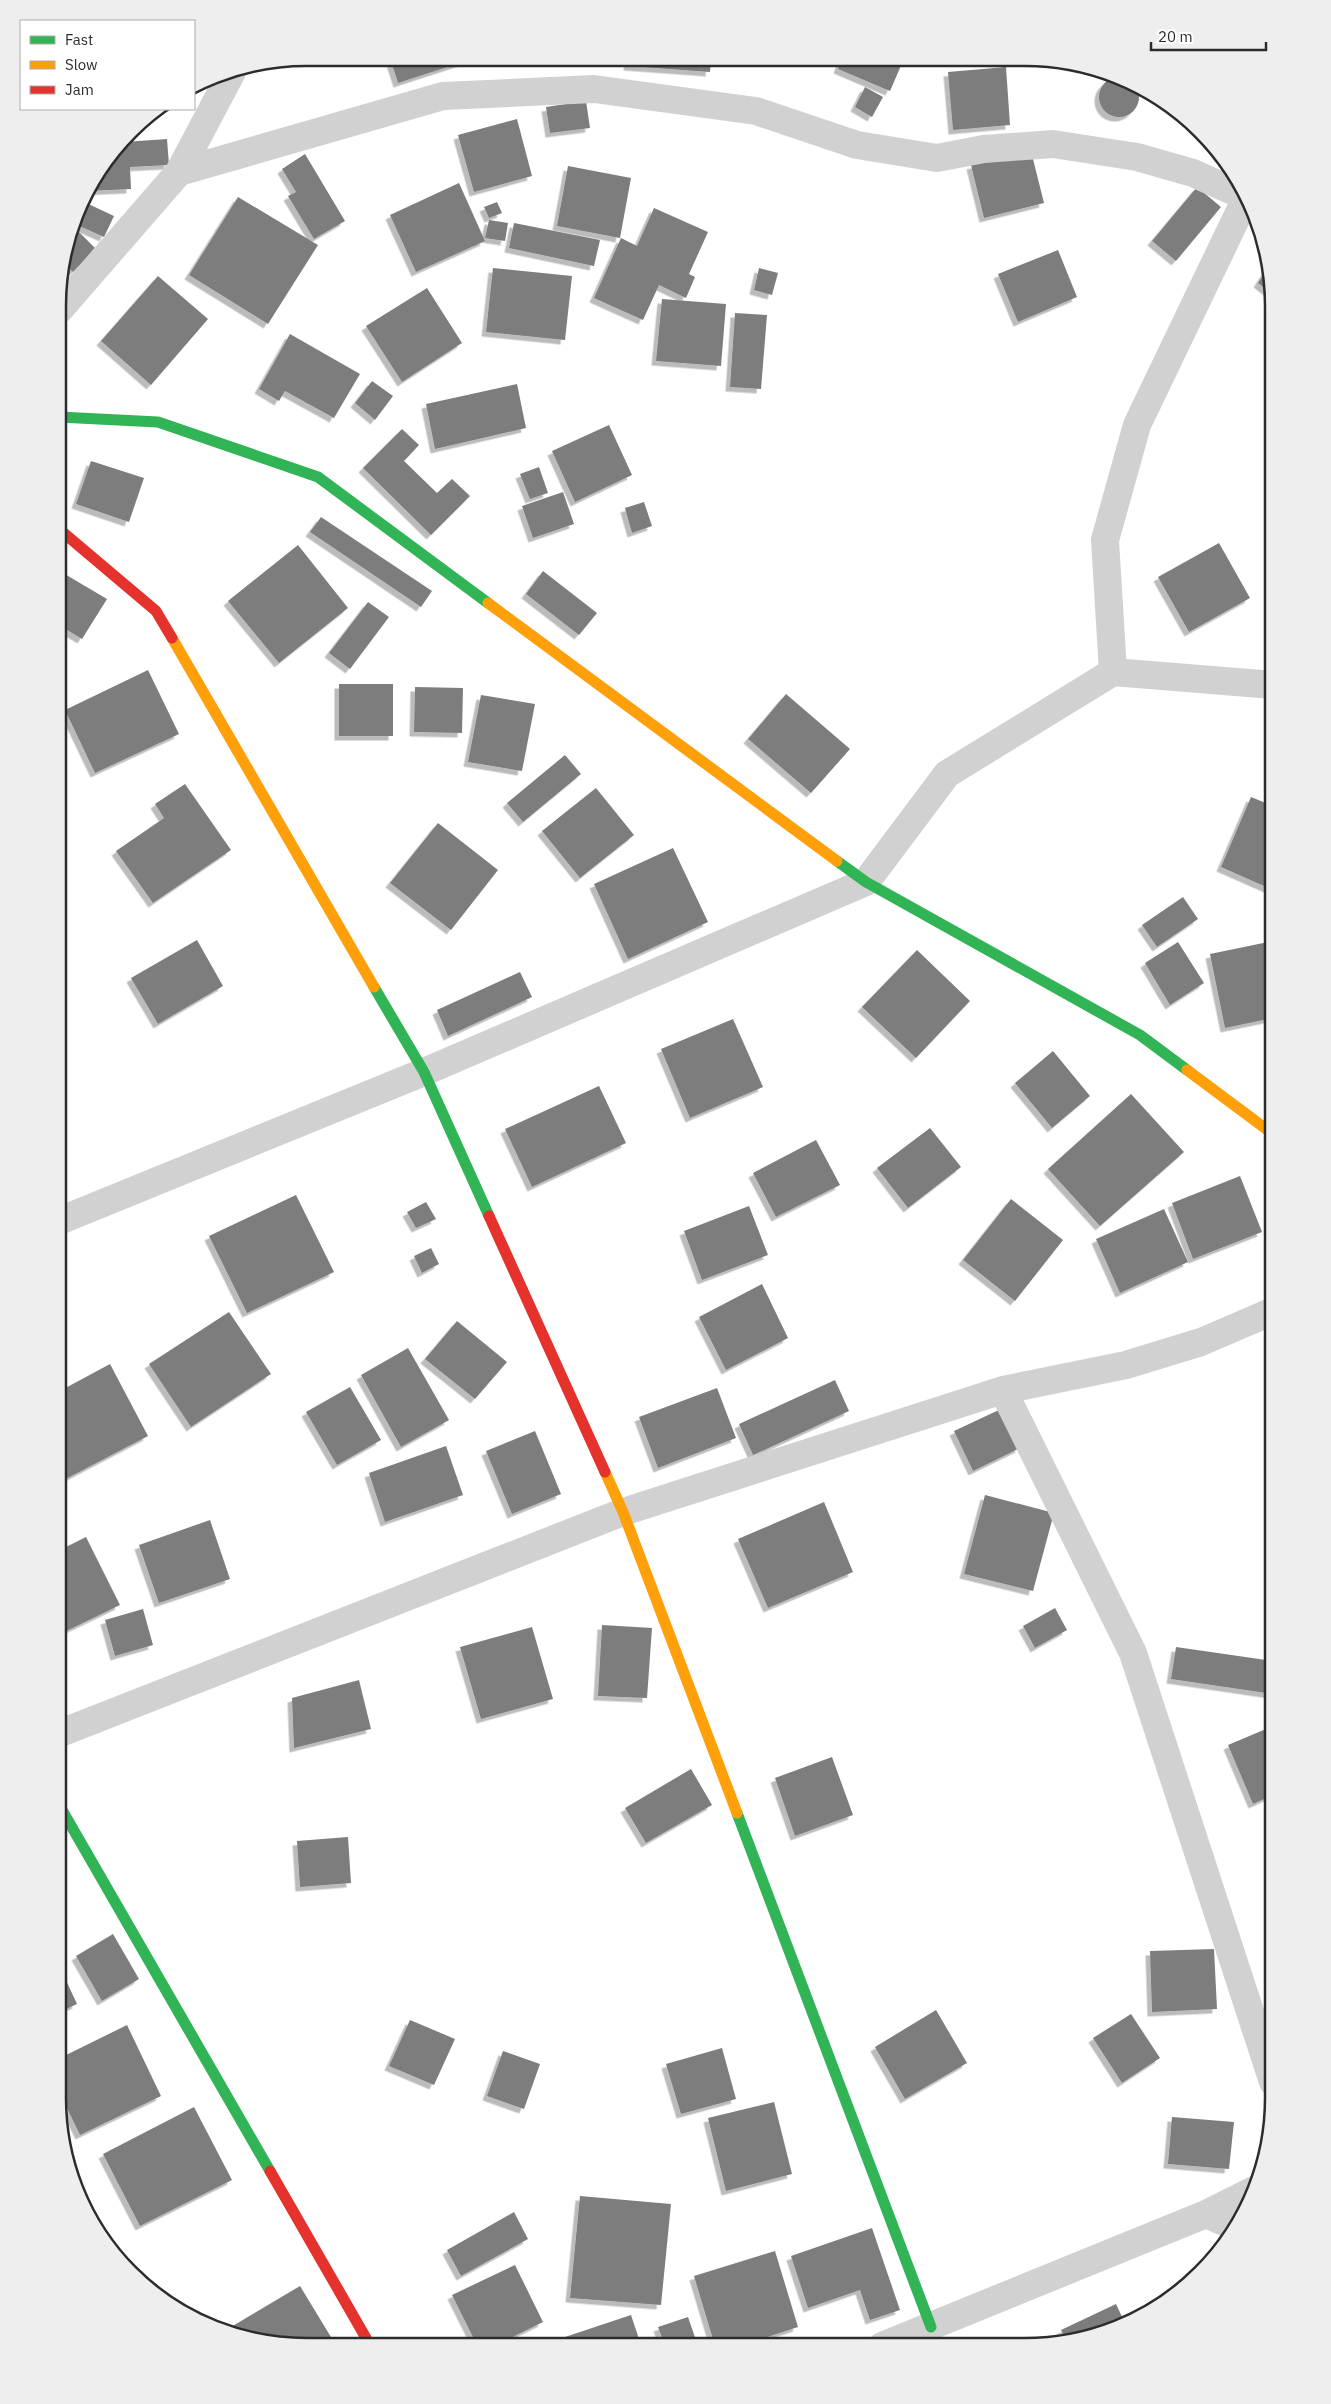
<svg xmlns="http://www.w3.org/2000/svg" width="1331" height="2404" viewBox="0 0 1331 2404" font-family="'IBM Plex Sans',sans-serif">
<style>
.building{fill:#7d7d7d;filter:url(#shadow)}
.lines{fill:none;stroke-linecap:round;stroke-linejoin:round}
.street{stroke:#d1d1d1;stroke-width:28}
.fast{stroke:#30b455;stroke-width:11}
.slow{stroke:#ff9f0a;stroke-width:11}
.jam{stroke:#e5322d;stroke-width:11}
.rim{fill:none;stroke:#2c2c2c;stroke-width:2.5}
</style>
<defs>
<filter id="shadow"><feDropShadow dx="-4.5" dy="4.5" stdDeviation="0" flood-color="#0004"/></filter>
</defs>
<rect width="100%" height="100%" fill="#fff"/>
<path class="building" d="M390,58H461L463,62L398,83Z
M629,59L711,60L710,72L628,66Z
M841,61H903L890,91L838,69Z
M1006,67L1010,125L953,130L948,72Z
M1099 97a20 20 0 1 1 40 0a20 20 0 1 1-40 0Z
M865,87L883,97L872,117L855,107Z
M586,101L590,128L550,133L546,107Z
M517,119L532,176L474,192L458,135Z
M167,139L169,165L130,167L131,189L87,191L124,142Z
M1031,151L1044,203L984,218L971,165Z
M305,154L345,221L314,239L288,196L296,192L282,169Z
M568,166L631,178L620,238L557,226Z
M459,183L485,241L416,272L390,215Z
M1197,187L1221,207L1176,261L1152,241Z
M238,197L318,245L268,324L189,275Z
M82,201L114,216L104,237L75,224Z
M497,202L502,213L489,218L484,207Z
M654,208L708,232L689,274L695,277L686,298L659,285L643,320L594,298L621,238L637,246Z
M489,220L508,223L505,241L485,238Z
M514,223L600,240L594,266L509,248Z
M79,232L96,249L73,272L63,262L69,241Z
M1058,250L1077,297L1018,322L998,274Z
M493,268L572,276L565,340L486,332Z
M759,268L778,273L772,295L754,290Z
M1267,269L1271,293L1258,283Z
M158,276L208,319L151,385L101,341Z
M427,288L462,343L402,382L366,326Z
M662,299L726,304L721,366L656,361Z
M735,313L767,315L761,389L730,387Z
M290,334L360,374L334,418L285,391L279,401L259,389Z
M372,381L393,396L375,420L355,403Z
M517,384L526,428L435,449L426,404Z
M609,425L632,475L575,502L552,451Z
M402,429L419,445L404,461L437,493L452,479L470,496L431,535L363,468Z
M91,461L144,478L129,522L76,504Z
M539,467L548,493L530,499L520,474Z
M563,492L574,524L533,538L522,506Z
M644,502L652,526L632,533L625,508Z
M321,517L432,591L421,607L310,532Z
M1219,543L1250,598L1189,632L1158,577Z
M298,545L348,608L279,663L228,601Z
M543,571L597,613L579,635L526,594Z
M63,573L107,599L82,639L59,625V580Z
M368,602L389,617L350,669L329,653Z
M148,670L179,734L95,773L65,710Z
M339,684H393V736H339Z
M415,687L463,688L462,733L414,732Z
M786,694L850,749L811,793L748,739Z
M481,695L535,704L522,771L468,762Z
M565,755L581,774L523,822L507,803Z
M185,784L231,850L153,903L116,851L164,818L155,804Z
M596,788L634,835L580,878L542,831Z
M1251,797L1273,806V890L1221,867Z
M438,823L498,870L451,930L390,883Z
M673,848L708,922L628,959L594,884Z
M1183,897L1198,919L1157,947L1142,925Z
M197,940L223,986L158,1024L131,978Z
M1273,941V1018L1225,1028L1210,954Z
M1178,942L1204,983L1170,1005L1145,963Z
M917,950L970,1001L916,1058L862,1007Z
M520,972L532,997L448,1036L437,1010Z
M733,1019L763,1087L690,1118L661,1049Z
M1053,1051L1090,1096L1052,1128L1015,1083Z
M599,1086L626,1143L532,1187L505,1129Z
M1131,1094L1184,1152L1100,1226L1048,1169Z
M930,1128L961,1167L908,1208L877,1168Z
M816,1140L840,1185L776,1217L753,1173Z
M1240,1176L1262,1232L1193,1259L1172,1203Z
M296,1195L334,1272L247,1313L209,1236Z
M1011,1199L1063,1240L1015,1301L963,1260Z
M426,1202L436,1219L416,1228L407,1212Z
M749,1206L768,1255L702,1280L684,1231Z
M1164,1209L1188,1262L1120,1293L1096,1239Z
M431,1248L439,1264L422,1273L414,1256Z
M762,1284L788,1338L726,1370L699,1317Z
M229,1312L271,1374L191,1427L149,1364Z
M457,1321L507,1362L475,1399L425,1359Z
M408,1348L449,1420L401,1447L361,1375Z
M110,1364L148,1436L60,1482L58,1478V1392Z
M835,1380L849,1411L753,1455L739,1424Z
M350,1387L381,1440L337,1465L306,1412Z
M717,1388L736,1438L658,1468L639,1417Z
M1001,1409L1020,1448L973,1471L954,1431Z
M535,1431L561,1494L512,1514L486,1451Z
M446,1446L463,1495L385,1522L369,1473Z
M985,1495L1054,1513L1033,1591L964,1574Z
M824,1502L853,1572L768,1608L738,1539Z
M210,1520L230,1579L159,1603L139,1545Z
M86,1537L120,1605L58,1635V1551Z
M1055,1608L1067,1630L1035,1648L1023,1626Z
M143,1609L153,1645L115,1656L105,1620Z
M602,1625L652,1628L647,1698L598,1696Z
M532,1627L553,1699L481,1719L460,1647Z
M1176,1647L1273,1661V1694L1171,1679Z
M359,1680L371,1729L294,1748L292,1698Z
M1273,1726V1795L1253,1804L1228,1745Z
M832,1757L853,1815L795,1836L775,1778Z
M691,1769L712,1805L646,1843L625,1808Z
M348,1837L351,1883L300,1887L297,1841Z
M113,1934L139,1979L102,2001L76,1956Z
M1214,1949L1217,2009L1152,2012L1150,1951Z
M58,1963L77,2004L58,2013Z
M936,2010L967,2063L905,2099L875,2047Z
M1131,2014L1160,2058L1122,2083L1093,2038Z
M410,2020L455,2039L434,2085L389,2066Z
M127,2025L161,2096L80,2135L58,2089V2059Z
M722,2048L736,2099L681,2114L666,2064Z
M503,2051L540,2064L524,2109L487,2096Z
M774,2102L792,2174L726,2191L708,2118Z
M194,2107L232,2180L140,2226L103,2154Z
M1172,2117L1234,2122L1229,2169L1168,2164Z
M580,2196L671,2204L661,2305L570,2298Z
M514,2212L528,2239L461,2276L447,2250Z
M872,2228L900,2310L870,2320L860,2290L808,2308L791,2256Z
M775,2251L798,2327L740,2346H715L694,2276Z
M515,2265L543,2322L496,2345H477L452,2295Z
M300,2286L334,2342L329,2344H273L226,2330Z
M1116,2304L1125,2323L1105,2333L1066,2340L1061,2330Z
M631,2315L641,2345H541Z
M688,2317L698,2346L665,2345L658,2327Z"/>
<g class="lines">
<path class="street" d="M179,172L443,96L594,89L756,111L857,145L937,158L984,149L1053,144L1137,157L1193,173L1246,197
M60,309L179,172L232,72
M1113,672L1105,540L1137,425L1246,198
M59,1221L424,1072L866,882L947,774L1113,672L1273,685
M1003,1390L1133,1653L1273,2082
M58,1734L623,1512L1003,1390L1126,1365L1201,1342L1273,1311
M1206,2214L1235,2227
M882,2346L1206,2214L1256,2189"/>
<path class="fast" d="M59,417L158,422L318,477L488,603
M837,861L866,882L1140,1035L1187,1070
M374,987L424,1072L489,1216
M58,1803L270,2171
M737,1813L931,2327"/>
<path class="slow" d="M488,603L837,861
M172,638L374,987
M1187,1070L1273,1134
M605,1472L623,1512L737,1813"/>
<path class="jam" d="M59,529L156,611L172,638
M489,1216L605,1472
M270,2171L370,2345"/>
</g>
<path d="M0 0H1331V2404H0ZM306 66H1025A240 240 0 0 1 1265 306V2098A240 240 0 0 1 1025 2338H306A240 240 0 0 1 66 2098V306A240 240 0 0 1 306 66Z" fill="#eee" fill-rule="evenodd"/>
<path class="rim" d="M306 66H1025A240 240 0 0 1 1265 306V2098A240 240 0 0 1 1025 2338H306A240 240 0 0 1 66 2098V306A240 240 0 0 1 306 66Z"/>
<rect x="20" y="20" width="175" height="90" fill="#ffffff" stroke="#ababab"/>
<rect x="30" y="36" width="25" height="8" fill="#30b455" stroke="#ababab"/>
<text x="65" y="45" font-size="15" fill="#2c2c2c">Fast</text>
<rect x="30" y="61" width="25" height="8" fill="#ff9f0a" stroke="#ababab"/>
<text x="65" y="70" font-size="15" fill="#2c2c2c">Slow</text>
<rect x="30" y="86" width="25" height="8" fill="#e5322d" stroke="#ababab"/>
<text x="65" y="95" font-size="15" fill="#2c2c2c">Jam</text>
<path d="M1151 42v8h115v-8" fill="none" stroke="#2c2c2c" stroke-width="2.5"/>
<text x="1158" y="42" font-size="15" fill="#2c2c2c" stroke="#ffffff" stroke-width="4" paint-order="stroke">20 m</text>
</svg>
